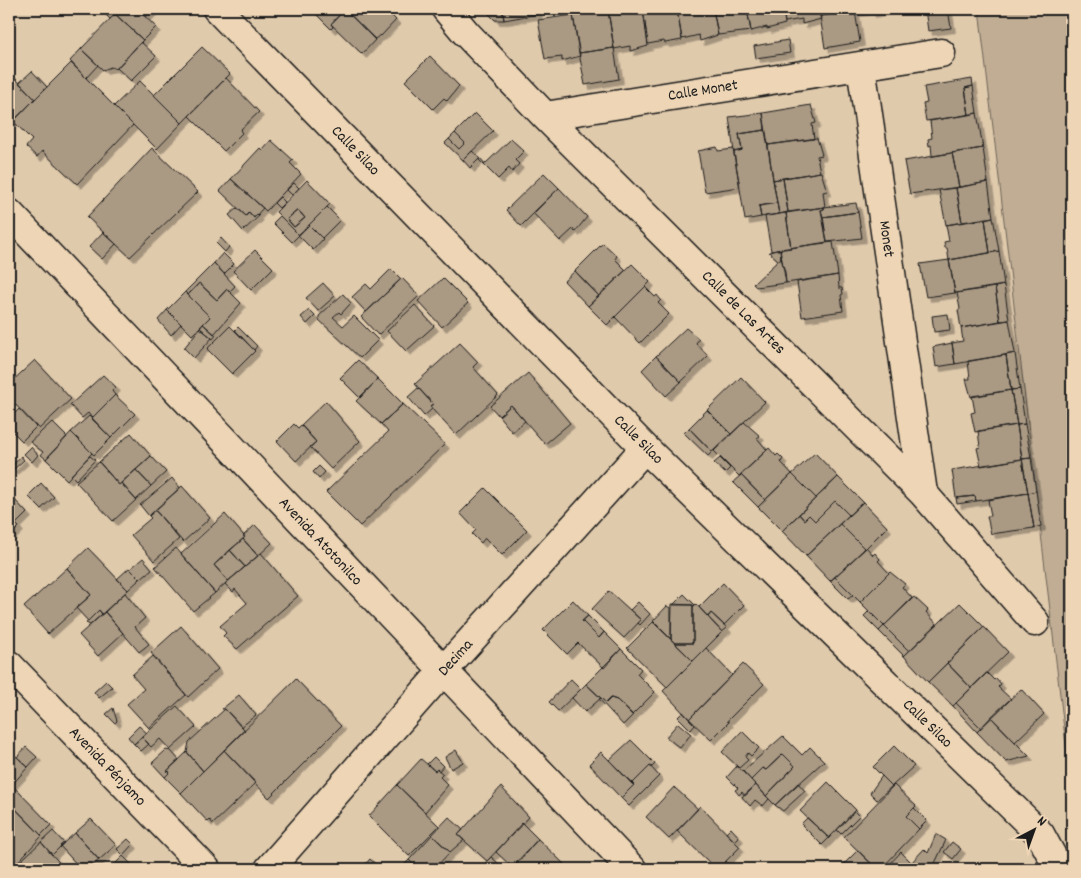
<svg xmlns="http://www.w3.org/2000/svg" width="1081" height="878" viewBox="0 0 1081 878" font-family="Dekko,sans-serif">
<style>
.green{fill:#c0ad94;stroke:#6e6458}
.building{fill:#aa9983;stroke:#1c1c1c;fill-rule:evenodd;filter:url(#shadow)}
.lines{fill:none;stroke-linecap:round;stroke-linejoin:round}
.minor-casing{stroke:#1c1c1c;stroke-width:31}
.minor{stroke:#edd5b5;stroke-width:28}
.labels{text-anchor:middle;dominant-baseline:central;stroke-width:4;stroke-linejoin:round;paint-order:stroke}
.street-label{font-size:16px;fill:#1c1c1c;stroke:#edd5b5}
</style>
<defs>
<filter id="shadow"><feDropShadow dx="4.5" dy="4.5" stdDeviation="0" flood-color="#0004"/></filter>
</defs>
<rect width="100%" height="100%" fill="#e0caac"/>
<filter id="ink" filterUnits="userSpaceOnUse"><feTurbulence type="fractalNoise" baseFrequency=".02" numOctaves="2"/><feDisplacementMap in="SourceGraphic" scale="10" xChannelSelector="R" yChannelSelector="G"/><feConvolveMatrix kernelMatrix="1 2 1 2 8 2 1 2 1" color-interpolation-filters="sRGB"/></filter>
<g filter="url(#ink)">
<path class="green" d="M979 9H1072V778L1069 771Z"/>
<path class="building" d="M100 9H121L110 19Z
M121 9H137L156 27 143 40 115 14Z
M137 9H154L146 17Z
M311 9H345L331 24 333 27 331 29Z
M345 9 375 40 362 54 331 24Z
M347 9H385L396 20 381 36 380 35 375 39 345 10Z
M502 9 504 20H495L486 11Z
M520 9H537L538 14 504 20 503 12Z
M613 9H643L648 46 630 51V46L614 49 608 10Z
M643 9H677L682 40 665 43 664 41 648 44Z
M677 9H713L718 35 700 41 699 35 682 39Z
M713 9H747L751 31 718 35Z
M747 9H783L785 24 767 29V27L751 31Z
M783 9H819L821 19 802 24V19L785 22Z
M819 9H855V11L820 16Z
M855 9H890L871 13 870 10 855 12Z
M925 9H948L951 28 928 31Z
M608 10 614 48 579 53 573 15Z
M855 11 860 42 825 48 820 16Z
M115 14 143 40 116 69 111 67 103 70 81 49Z
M573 15 580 56 562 61V57L545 59 538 20Z
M788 40 790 53 756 58 754 46Z
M141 42 156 56 131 81 117 68Z
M202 47 230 74 182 123 154 95Z
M614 48 619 79 585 85 579 53Z
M81 49 98 65 86 78 70 61Z
M430 56 459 86 447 101 444 98 433 109 405 81Z
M71 63 133 125 77 184 42 151 37 157 26 147 32 140 13 121Z
M32 71 47 87 35 99 19 83Z
M15 78 35 99 9 126V84Z
M226 78 259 112 240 130 242 133 224 151 189 116Z
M972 79 973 86 965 88 969 115 926 121 923 104 927 103 924 87Z
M140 81 182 123 157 149 114 106Z
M973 86 977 113 969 115 965 88Z
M811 105 816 123 812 124 814 139 768 145 763 113Z
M475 113 493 131 463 160 445 143 449 139 459 149 465 143 455 133Z
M763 113 765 130 739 134 742 150 734 152 729 117Z
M977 113 983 148 932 156 931 145 929 146 928 139 932 138 930 121Z
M765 130 777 203 759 206 761 217 745 220 734 152 742 150 739 134Z
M455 133 465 143 459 149 449 139Z
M817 138 822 155 817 156 820 172 773 180 768 145Z
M511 139 524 151 515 160 519 164 512 172 509 168 498 179 479 160 480 158 485 164Z
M271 140 293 160 290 163 301 174 266 211 231 179 260 148 262 150Z
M717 147 718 151 733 149 740 187 705 192 698 151Z
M152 148 198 192 130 257 87 217Z
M983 148 988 182 959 187 952 153Z
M472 151 480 158 470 168 463 160Z
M952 153 959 187 910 194 904 161Z
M821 172 827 191 823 192 825 207 788 212 783 178Z
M544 173 559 188 521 226 506 210Z
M783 178 788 212 779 214 773 180Z
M231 179 263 208 254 218 249 212 246 216 220 191Z
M307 180 330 204 299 235 276 212ZM298 210 305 218 294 227 287 219Z
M988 182 993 217 962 222 956 188Z
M294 183 299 188 292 195 287 190Z
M559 188 587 217 575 232 573 229 560 241 533 213Z
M956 188 962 222 946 225 939 190Z
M280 197 285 202 279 208 274 203Z
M777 203 779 214 761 217 759 206Z
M856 203 858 212 823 217 821 210 824 209V207Z
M327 207 340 220 322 238 309 225Z
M824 207V209L821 210 827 242 791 248 786 213Z
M237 208 246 216 249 212 254 218 257 214 259 216 243 231 229 215Z
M298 210 305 218 294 227 287 219Z
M858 212 862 238 827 242 823 217Z
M786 213 791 248 771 251 765 216Z
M280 216 299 235 292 242 273 223Z
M993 217 999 251 990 253 985 219Z
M985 219 990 253 949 260 947 248H945L944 242 949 241 946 225Z
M309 225 323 239 313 250 298 235Z
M103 232 116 244 102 259 89 247Z
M221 238 229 247 225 252 216 243Z
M833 242 838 275 786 283 780 249Z
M603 243 617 256 615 259 626 270 599 296 575 271Z
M780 249 781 259 779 261 769 252Z
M255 250 273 268 251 290 233 271Z
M999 251 1004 285 955 293 949 260Z
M223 253 234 264 224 274 214 263Z
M781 258 785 272 786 283 756 287 753 284Z
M949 260 955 293 926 297 920 264Z
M214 263 235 286 229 292 227 289 217 300 199 283 188 295 185 292Z
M632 264 650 282 607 325 588 306Z
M391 269 401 279 366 312 352 297 366 284 371 289Z
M575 271 599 296 588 306 564 281Z
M838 275 839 288H842L843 294 841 295 843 311 802 317 797 282Z
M402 278 419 296 378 335 361 317Z
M443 278 468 303 442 327 418 301Z
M199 283 217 300 227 289 241 303 214 334 203 324 210 317 188 295Z
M323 283 335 296 318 311 306 298Z
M1004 285 1009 320 1000 321 995 287Z
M645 287 655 297 657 295 661 300 658 303 669 314 640 343 615 317Z
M995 287 1000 321 961 328 958 310 960 309 957 293Z
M185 292 210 317 192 335 167 310Z
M343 294 351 303 341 314 339 312 333 317 343 326 354 316 378 340 360 358 319 320V316Z
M415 305 434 326 406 351 387 331Z
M167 310 181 324 171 335 158 320Z
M309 310 315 316 307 324 301 317Z
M948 314 950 330 934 332 932 316Z
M1009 320 1015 353 955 364 952 343 963 341 961 328Z
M203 324 216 335 213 339 200 328Z
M230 326 255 351 232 374 207 349Z
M238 327 257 346 254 350 235 330Z
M200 328 212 338 194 358 184 348Z
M686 328 699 339 696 343 708 356 681 382 656 356Z
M460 343 478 362 473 367 498 395 456 435 432 409 430 406 433 404 415 384Z
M952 343 955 364 936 367 933 347Z
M1015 353 1020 389 1011 390 1006 355Z
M1006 355 1011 390 971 397 966 379H970L968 361Z
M656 356 681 382 666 396 642 370Z
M35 360 71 399 39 429 9 398V384Z
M358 360 378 379 360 398 340 378Z
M528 373 570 423 545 444 511 405 499 416 490 406Z
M103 375 116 387 112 391 115 395 92 418 88 413 82 418 70 405Z
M741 377 765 402 731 434 707 410Z
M378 379 403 404 381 424 356 401Z
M418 388 433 404 430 406 432 409 424 416 408 397Z
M1020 389 1025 424 1017 425 1011 390Z
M1011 390 1017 425 975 432 971 413 975 412 972 396Z
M115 395 135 414 111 438 92 418Z
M326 401 360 441 331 469 310 447 316 442 301 425Z
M403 404 445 444 360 526 326 492 388 432 381 424Z
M511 405 525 421 512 432 499 416Z
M19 409 36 427 22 441 9 428V419Z
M707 410 731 434 712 452 689 428Z
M89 416 111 438 94 455 71 432Z
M52 422 67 437 46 459 41 455 43 452 30 442Z
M744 422 760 436 757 438 767 450 739 476 714 451Z
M294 424 298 428 301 425 316 442 296 461 277 441Z
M1025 424 1031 458 1022 459 1017 425Z
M1017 425 1022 459 981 466 977 448 980 447 978 431Z
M689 428 712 452 708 456 684 433Z
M71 432 92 453 67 480 46 459Z
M131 433 151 456 119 485 99 462Z
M31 447 38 455 32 462 24 454Z
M769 448 776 456 778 454 783 459 781 462 792 474 765 500 741 475Z
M815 453 838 477 816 498 792 474Z
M21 456 24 460 13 470 11 467Z
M90 456 95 460 76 480 71 475Z
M151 456 166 472 151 486 136 470Z
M720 458 730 468 725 473 714 463Z
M1031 458 1036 491 1028 493 1022 459Z
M1022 459 1028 493 976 501 975 496 956 498 952 470Z
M99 462 119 485 121 483 136 500 113 521 76 482Z
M319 466 325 472 319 479 313 472Z
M136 470 151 486 136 500 121 483Z
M792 474 816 498 782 531 758 507Z
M741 475 765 500 758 507 733 482Z
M838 477 863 502 849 515 835 501 815 521 809 515 804 520 799 514Z
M172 478 180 488 149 516 140 505Z
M41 483 54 497 41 509 28 496Z
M182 486 210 518 183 542 155 510Z
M485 488 527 530 502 555 485 538 481 543 472 534 476 530 460 513Z
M1036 491 1041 526 1034 528 1028 493Z
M1028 493 1034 528 991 534 987 516H991L988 500Z
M975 496 976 501 957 504 956 498Z
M15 500 27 513 16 524 9 517V506Z
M835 501 849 515 806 556 782 531 799 514 804 520 809 515 815 521Z
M863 502 887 527 865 549 840 524Z
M155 510 179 539 154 561 131 535 151 518 149 516Z
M225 514 245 537 214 565 228 581 215 593 181 554Z
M9 517 19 527 9 537Z
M840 524 865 549 830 581 806 556Z
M255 525 272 543 258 556 243 539 245 537 243 536Z
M243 539 258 556 245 567 230 550Z
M866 547 873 555 875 553 880 559 878 561 889 573 860 602 835 577Z
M88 548 128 590 102 614 99 610 88 621 76 608 91 595 67 568Z
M176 548 215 593 193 611 155 567Z
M230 550 245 567 228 581 214 565Z
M261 553 298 596 237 649 223 636 226 633 220 626 247 603 235 589 233 592 225 584Z
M143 558 152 569 140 579 130 569Z
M67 568 91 595 48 634 24 607Z
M129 568 140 579 128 590 117 579Z
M890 572 905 584 902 587 912 598 884 626 860 602Z
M835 577 853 595 848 599 830 581Z
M723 583 744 605 724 625 711 613 708 617 699 607Z
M609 591 641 620 624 638 592 609Z
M125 593 145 618 135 627 149 644 139 652 105 612Z
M684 594 695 605 693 607V605H673Z
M914 597 928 610 926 612 937 624 909 651 884 626Z
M573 600 588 616 582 621 599 638 604 632 621 649 604 668 578 643 567 654 543 630Z
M638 602 650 614 640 625 638 623 641 620 630 610Z
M960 603 984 627 928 682 904 656Z
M672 604 693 605V643H675L671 639Z
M696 604 722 632 693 661 675 643H693V607Z
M667 606 670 608 671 607V639L653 621Z
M99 610 102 614 90 625 86 623Z
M869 611 884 626 879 631 864 616Z
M105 612 123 633 98 656 79 635Z
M711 613 727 628 722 632 708 617Z
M588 616 604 632 599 638 582 621Z
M653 622 693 661 667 687 627 648Z
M181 626 218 669 188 697 151 653Z
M884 626 909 651 904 656 879 631Z
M984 627 1008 652 971 688 947 663Z
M706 648 732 675 689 719 663 691Z
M621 649 641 669 637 674 655 692 632 715 617 700 611 698 606 703 586 684Z
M153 656 186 695 149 728 127 704 144 689 132 675Z
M947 663 971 688 953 706 928 682Z
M743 664 764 684 727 721 729 722 711 740 689 719Z
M987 673 994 680 996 678 1001 684 998 687 1011 699 981 728 956 703Z
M296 679 341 726 269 798 224 750Z
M571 679 581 689 558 711 549 702Z
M106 681 112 687 99 698 94 692Z
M586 684 601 698 585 712 572 698Z
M1021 689 1044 714 1015 742 991 717Z
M239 695 256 715 241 727 225 709H222Z
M601 698 606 703 611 698 617 700 633 715 623 725 599 699Z
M956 703 981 728 977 732 953 706Z
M177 706 196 727 170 750 160 739 151 747 142 737Z
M113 708 117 721 115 723 106 714Z
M225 709 245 730 203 771 187 752 189 742Z
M683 712 695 725 691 730 678 717Z
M991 717 1015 742 1029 756 1006 762 977 732Z
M678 723 691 734 680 748 666 737Z
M139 726 147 733 134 744 128 737Z
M742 731 759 748 751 756 748 753 745 757 748 760 739 768 722 752Z
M783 736 802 755 810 747 824 761 775 805 766 796 795 766 783 754 766 770 763 768 751 780 743 771Z
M142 737 149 744 141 751 134 744Z
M631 740 655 764 652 767 650 766 632 784 609 760Z
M894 746 914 766 892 786 873 767Z
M26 747 37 757 28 767 17 757Z
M9 750 28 767 9 788Z
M166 750 171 751 179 760 167 771 170 772 165 777 152 763Z
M224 750 256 783 213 824 210 820 208 822 181 793Z
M456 750 463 762 451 769 445 757Z
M187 752 203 771 181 793 165 777 170 772 167 771Z
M601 752 634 785 621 798 589 764Z
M783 754 795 766 766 796 751 780 763 768 766 770Z
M434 757 443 766 439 771 437 769 435 771 427 764Z
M421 759 435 771 437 769 443 774 440 777 448 785 425 812 397 785Z
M650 766 659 776 629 806 621 798 634 785 632 784Z
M737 766 756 785 745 796 742 792 739 795 735 790 738 788 727 777Z
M882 776 892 786 877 800 870 793Z
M828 782 856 810 829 838 800 811Z
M798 783 805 791 783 811 775 805Z
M397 785 439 826 409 856 369 816Z
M756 785 769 799 763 806 755 800 750 806 742 797Z
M894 785 916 806 906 816 919 829 881 869H877L844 837Z
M14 787 51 825 41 835 9 802V792Z
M501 787 529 817 487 861 458 835Z
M674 787 698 809 669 839 646 817Z
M9 802 42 836 11 869H9Z
M700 806 740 847 718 869H716L677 831Z
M914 808 927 821 919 829 906 816Z
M854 811 859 816 841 834 837 830Z
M449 817 463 830 458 835 464 840 450 852 432 835Z
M807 818 829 838 822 845 801 824Z
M91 819 116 845 99 860 75 833Z
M522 823 538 839 513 868 496 852Z
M731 828 739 837 735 841 726 833Z
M53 831 64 843 52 855 41 842Z
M75 833 99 860 89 869H81L60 846Z
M936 834 946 840 935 863 928 869H918L911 863 924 849 928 853Z
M432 835 450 852 434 869H418L409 860Z
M128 839 133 844 123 855 117 849Z
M538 839 564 864 558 869H523L516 863Z
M41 842 64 868 63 869H12Z
M952 842 961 849 953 859 944 852Z
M858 850 861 854 877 869H841L840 868Z
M901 852 918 869H885Z
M123 856 136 869H110Z
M491 857 505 869H480Z
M370 859 381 869H361Z
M409 860 418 869H400Z"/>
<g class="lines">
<g class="minor-casing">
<path id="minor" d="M217 9 645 448 1040 834 1059 869
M446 9 466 33 545 116 923 493 1035 622
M861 66 923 493
M545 116 941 53
M9 213 632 869
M9 665 206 869
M269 869 443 671 645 448"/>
</g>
<use href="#minor" class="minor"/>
</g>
</g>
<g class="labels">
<g class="street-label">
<text transform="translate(703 91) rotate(-9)">Calle Monet</text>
<text transform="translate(355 151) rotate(46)">Calle Silao</text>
<text transform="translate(886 239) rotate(82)">Monet</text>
<text transform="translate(743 313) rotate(45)">Calle de Las Artes</text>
<text transform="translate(638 440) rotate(45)">Calle Silao</text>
<text transform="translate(320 542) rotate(47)">Avenida Atotonilco</text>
<text transform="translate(456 658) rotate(-48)">Decima</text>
<text transform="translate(927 724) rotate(44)">Calle Silao</text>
<text transform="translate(107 767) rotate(46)">Avenida Pénjamo</text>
</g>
</g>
<rect width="1081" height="878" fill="none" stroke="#edd5b5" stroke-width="30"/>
<rect x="15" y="15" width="1051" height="848" fill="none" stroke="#1c1c1c" stroke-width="2" filter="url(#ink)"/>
<g transform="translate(1034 830) rotate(41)" stroke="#edd5b5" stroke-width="4" paint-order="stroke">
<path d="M0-4L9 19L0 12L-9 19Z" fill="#1c1c1c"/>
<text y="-8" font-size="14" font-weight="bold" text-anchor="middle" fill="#1c1c1c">N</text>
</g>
</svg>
